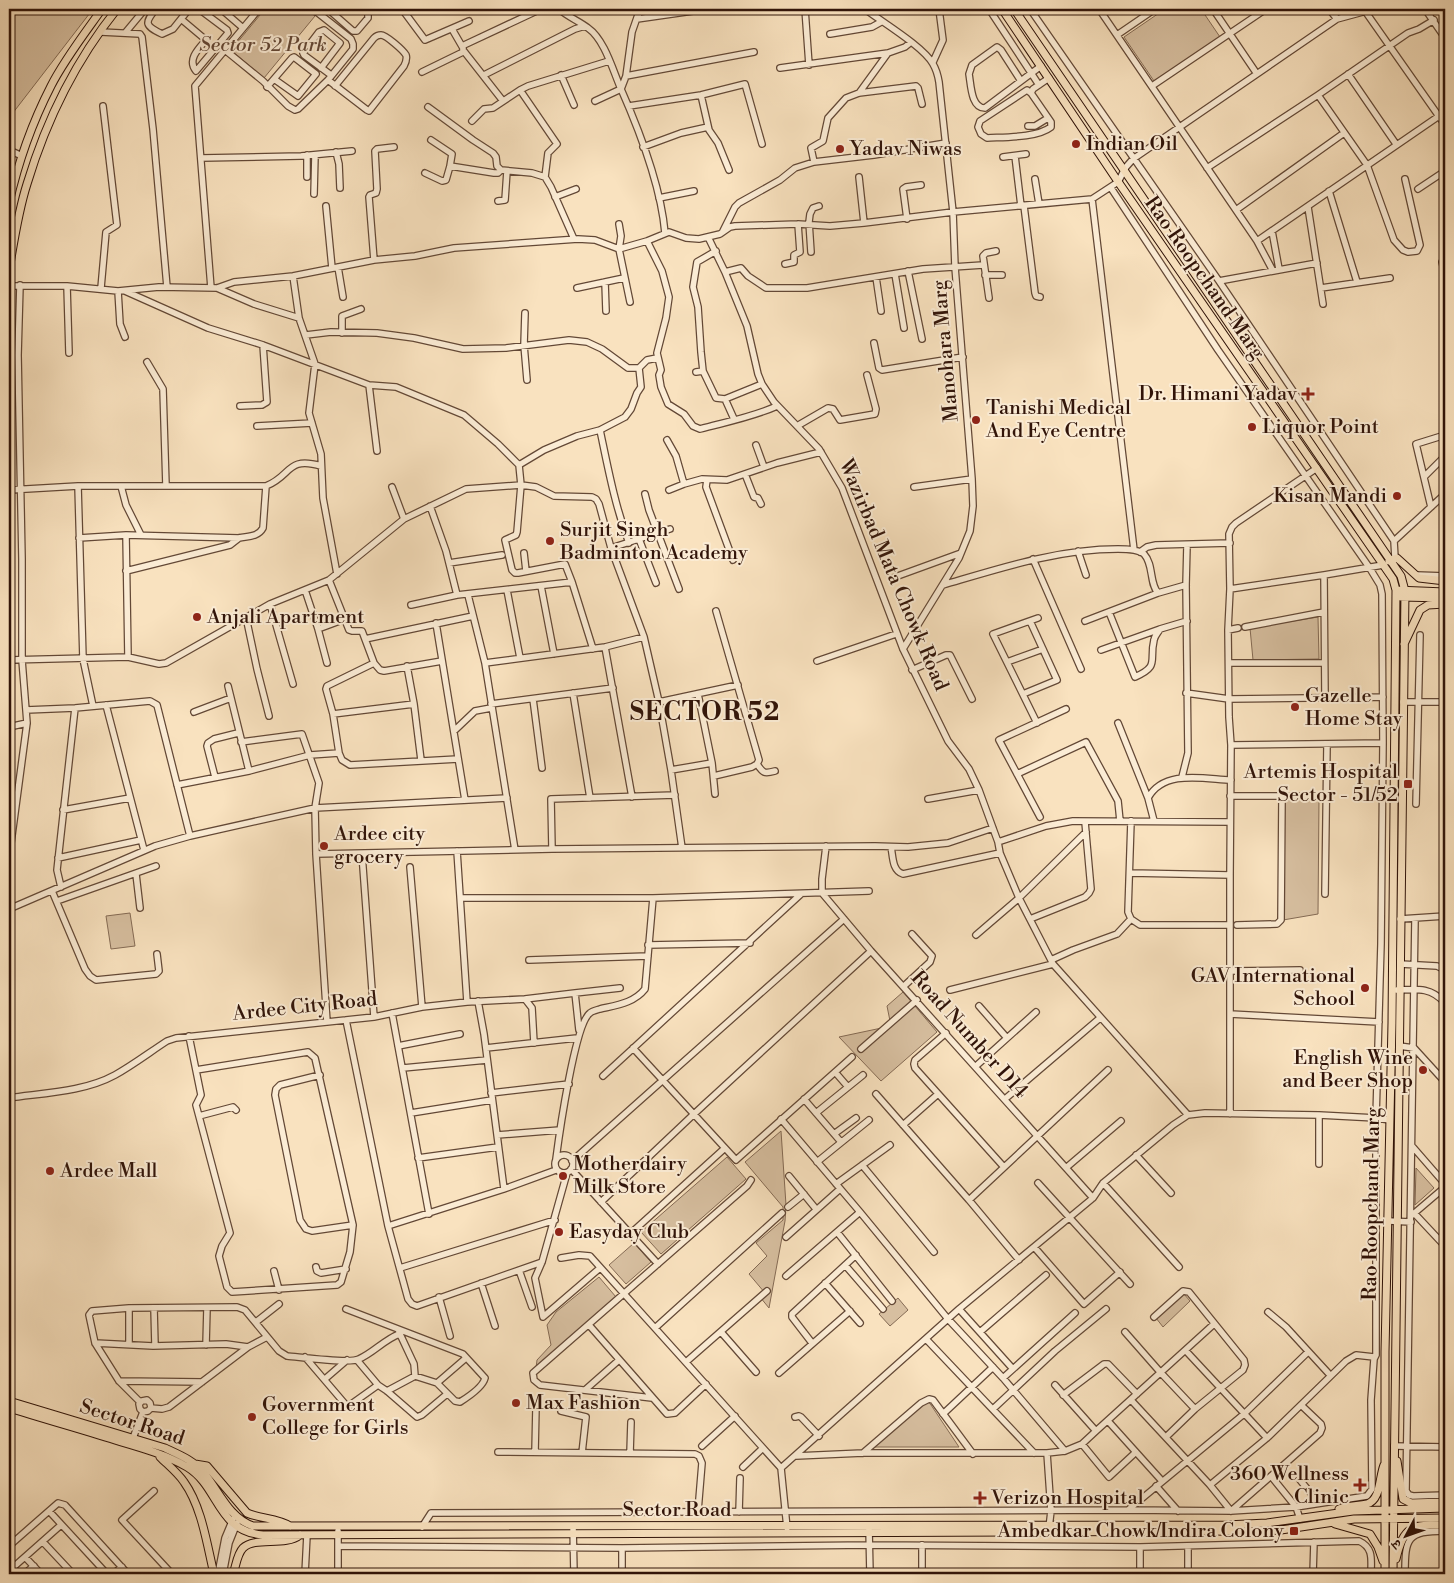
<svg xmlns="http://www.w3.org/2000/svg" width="1454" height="1583" viewBox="0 0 1454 1583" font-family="'Libre Bodoni','Noto Serif Devanagari',serif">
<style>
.green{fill:#d7bfa0;stroke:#846a54}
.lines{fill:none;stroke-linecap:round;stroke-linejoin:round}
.minor-casing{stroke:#634836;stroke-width:8}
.major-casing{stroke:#311409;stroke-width:9}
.minor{stroke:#fbecd5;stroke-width:5.5}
.major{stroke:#f9e2bf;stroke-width:7}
.poi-dot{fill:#8f2418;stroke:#fbecd5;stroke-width:2}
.labels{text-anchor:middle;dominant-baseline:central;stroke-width:4;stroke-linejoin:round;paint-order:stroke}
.park-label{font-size:20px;font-style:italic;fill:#634736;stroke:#fbecd5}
.poi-label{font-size:20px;fill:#311409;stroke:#fbecd5;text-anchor:start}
.street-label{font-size:20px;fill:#311409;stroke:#fbecd5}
.district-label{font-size:25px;font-weight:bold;letter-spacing:1px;fill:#311409;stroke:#fbecd5}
</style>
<rect width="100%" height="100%" fill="#f9e2bf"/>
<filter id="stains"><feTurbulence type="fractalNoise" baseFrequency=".004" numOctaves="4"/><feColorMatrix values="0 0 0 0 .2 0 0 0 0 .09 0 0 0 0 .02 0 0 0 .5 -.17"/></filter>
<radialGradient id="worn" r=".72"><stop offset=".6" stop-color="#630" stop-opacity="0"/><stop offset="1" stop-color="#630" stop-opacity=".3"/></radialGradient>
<path class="green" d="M9 9H93L9 118Z
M265 9H306L315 16 264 78 231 50Z
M1165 9H1201L1220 37 1154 81 1124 37Z
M1318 617 1319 659 1253 660 1250 628Z
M1319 799 1318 914 1283 920 1284 800Z
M130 913 135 946 111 949 106 916Z
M903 992 937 1032 881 1081 839 1037 891 1026 887 1006Z
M781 1131 786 1205 785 1221 769 1308 760 1297 765 1293 749 1274 767 1256 756 1243 783 1220V1207L745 1162Z
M727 1157 746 1179 661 1254 641 1232Z
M1416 1168 1434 1188 1415 1205Z
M634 1243 651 1262 626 1284 609 1265Z
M599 1277 616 1297 536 1368 537 1360 551 1345 547 1325 556 1312Z
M1184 1294 1190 1301 1163 1327 1156 1318Z
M898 1298 908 1310 890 1326 879 1314Z
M927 1399 959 1447H874Z"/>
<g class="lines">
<g class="minor-casing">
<path id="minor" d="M156 9C144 23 145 26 162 34L173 29 189 9
M221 9 243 28
M402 9 425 40 469 21
M559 9C568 17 579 21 588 28 605 40 613 71 621 89L595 101
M640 9 632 32 626 76 621 89C640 132 661 187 665 233
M805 9 809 65
M865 9C882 22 924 47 933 64 936 69 938 76 939 82L953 212 955 267 972 479 973 506 970 531 959 558 903 649
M989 9 1039 85
M1030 9 1219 281 1317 263
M1099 9 1257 241 1273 271
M1213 9 1257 74
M1329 9 1337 19
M1425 9 1445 38
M329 10 353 31H357L368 18V9
M1365 11 1445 125
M181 19 206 40C198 49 187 60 196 71L228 33 227 30 199 9
M637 19 693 11
M101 32 140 34 142 37 153 129 167 287
M125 33 145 9
M830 34 872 27 881 22
M1117 35 1155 9
M462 46 541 9
M225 50 263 81 288 106 295 110 298 109 328 80 353 49V44L351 39 313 9
M463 50 503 101
M933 62 943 40 939 9
M321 68 340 43 324 30 319 32 303 53 304 55 331 75
M780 68 888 53
M422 72 463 52V48L452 29
M1348 74 1396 144
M484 75 575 29 585 26
M561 75 574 105
M626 76 754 52
M328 80 367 110 369 111 404 66C406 62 407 58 406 55 403 50 386 35 381 35 378 35 376 36 374 38L335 86
M1021 81 1001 50 997 47 972 65 969 74C971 85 971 108 985 108L1041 66
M1152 86 1266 9
M267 87 292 58 294 57 316 74 298 96 274 79
M520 90 557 144 548 153 545 177
M859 93 888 53 905 47 911 42
M1031 93 1027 90 980 121 978 127 981 134 987 138C1004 137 1037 138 1051 127V122L1031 93 1033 89 1049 78
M701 95 709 130 718 143 729 170
M1318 95 1367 165 1394 240 1403 250 1408 252 1417 251 1420 245 1405 179
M629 106 701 95 745 84 762 144
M428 107 473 140 493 153 496 157 497 166 501 170 532 173 545 177 551 187 574 239
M472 121 484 109 493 108 520 90 528 86 609 61
M1028 126H1035L1048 118
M431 140 452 154 450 166
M643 147 681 133 708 127
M9 150 22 156
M336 152 339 164 340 188
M1015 156 1021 206
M1003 157 1026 154
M201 158 301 156 352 151
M814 162 874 155 946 143
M1207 168 1318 95 1408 33 1419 29 1434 20
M425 173 442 181 446 180 450 166 494 173H498L501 170
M307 177V155
M859 177 864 223
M1035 179 1039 204
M1418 189 1445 171
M1329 191 1357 282
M314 194 315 155
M555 197 576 189
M659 198 694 191
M1092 199 1134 550
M498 201 505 200 507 171
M326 206 332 268
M1024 206 1035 293 1036 296 1040 297
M1308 207 1323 304
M1236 210 1344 133
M907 219 903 189 906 187 921 185
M619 224 621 236 619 249 630 302
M723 231 735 207 739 203 780 180 795 168 814 162 811 148 823 141 828 118 846 98 859 93 916 86 918 88 922 104
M1272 231 1279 269
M708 237 725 272 747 326 758 374 762 384 774 402 819 449 842 488 903 649 948 741 969 769 979 790 998 842 1000 853 1019 898 1053 964 1188 1115
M647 241 662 271 669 297 666 318 657 353 661 370 659 375 661 387 668 404 684 414 693 426 700 429C726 422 753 417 777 406
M1257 241 1439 116
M716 251 697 262 693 287 698 307 701 352 703 371 716 398 725 399 762 384
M811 252 809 222 810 214 813 208 819 206
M1445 256 1442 262 1445 274
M374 260 369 197 370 195 376 193 377 189 375 151 377 149 394 147
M785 264 794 262V255L800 252 798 224
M338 267 343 297
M908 271 922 339
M725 272 741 268 748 276 766 288H807L923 269 983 265
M895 274 904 328
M985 275H1002
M293 276 299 318 315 364 309 413 321 454 323 498 337 574
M876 277 881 311
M1219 281 1394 541
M605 282 606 311
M9 286H67L118 291 159 287 217 288 234 282 293 276 374 260 415 256 454 248 578 239 595 240 619 249 647 241 669 232 686 238 699 239 720 234 730 227 735 226 798 224 830 226 864 223 953 212 1092 199 1118 182 1126 167 1133 159 1337 19 1374 9
M67 286 69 353
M101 288 106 232 117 225 103 106
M211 288 195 86 259 9
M217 288 254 304 299 318
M577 288 624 278
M1321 288 1390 278
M118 291 120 324 125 337
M125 291 208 328 263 345 369 385 396 387 464 415 498 444 519 465 521 485 517 532 516 535 505 540 512 570 515 573H518L565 564 572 582 593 649
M989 298 983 256 986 253 996 251
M525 313 524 345 527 380
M342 333V316L361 309
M306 335 331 332 377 333 414 338 463 349 506 348 569 340 587 342 602 349 628 368H639L647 360 657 358
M874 343 879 368 882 370 963 357
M147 362 163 389 166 486
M696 372 703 371
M369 385 377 451
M725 399 734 419
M240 406 262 405 267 402 263 345
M257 426 312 423
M797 426 828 408 833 409 840 420 875 414 876 409 867 375
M600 430C608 468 615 506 629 543
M667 440 676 456 684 484
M756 445 764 467
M519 465 544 450 577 436 600 430 625 417 631 409 637 393 641 387 639 368
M745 474 754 497 758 498 761 504
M1425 476 1445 456
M707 480 706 487 733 560
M78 486 83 659 93 706
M121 486 126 505 141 535
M392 487 404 519
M914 487 972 479
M9 490 78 486H266C292 476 286 456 321 466
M669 490 684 484 702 479 727 480 777 463 821 452
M645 494 649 510 679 589
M430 506 446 551 457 595
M1431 507 1416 444 1445 435
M126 535 128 657
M79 538 126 535 239 538C249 536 258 537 263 528L266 486
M639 539 656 583
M611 548 670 529
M1078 551 1086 575
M1140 552 1147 547 1156 545 1230 543
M524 553 526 571
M1395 558 1394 541 1445 494
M1033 559 1081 669
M449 563 502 555
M126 571 230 545 239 538
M1324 575 1325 697
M1417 575 1445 576
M895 577 961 553
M329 580 349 630 352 631H362L374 663
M943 585C1001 568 1058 549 1118 549 1126 549 1138 549 1144 554 1154 565 1149 583 1158 593L1186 585
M541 586 554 654
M1230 589 1324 575 1383 565
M305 590 318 629 327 663
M507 590 520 658
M468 595 485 663 515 850
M270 604 293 684
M411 605 457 595 572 582
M1109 612 1135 677C1160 666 1149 661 1154 640 1155 635 1158 633 1160 629L1187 621
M246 617 257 669 269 716
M1085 621 1158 593
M436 623 465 800
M1245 627 1324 612
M318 629 345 619
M1228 630 1238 628
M365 639 473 616
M605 647 632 797
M1101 650 1160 629
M9 660 128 657 159 664 166 663 270 604 329 580 404 519 466 489 521 485 536 487 554 496 592 497 596 499 599 504 611 548 644 637 659 702 671 770 682 848
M817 661 896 634
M1007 662 1043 649
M485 663 605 647 644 637
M1229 663H1324
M407 666 414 704 421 760
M912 670 946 655H950L972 699
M228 686 249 771
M573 693 590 798
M1186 693 1229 699 1383 697
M698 694 712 763
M1023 694 1057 680 1030 621
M533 699 542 768
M659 702 738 685
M1403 702H1445
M491 704 613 688
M106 705 144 850
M26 710 75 708 150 701 157 705 190 836
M194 712 231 698
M333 714 414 704
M1037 723 993 634 1038 618
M1118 723 1148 798
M9 727 27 723
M454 731 475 711 491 708
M241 742 302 734 319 783 315 808 316 854 327 1022
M1231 745 1383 743
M339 753 333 714 326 689 327 686 374 663 380 670 384 671 442 661
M757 764C763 773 764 774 775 771
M671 770 712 763 715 794
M1017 774 1086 742 1118 801 1120 821
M714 776 752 767 757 764 759 760 716 611
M215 777 207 746 208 743 214 739 238 733
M1182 777 1188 753 1186 585 1187 545
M177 785 249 771 310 755 339 753 342 760 350 765 458 759
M1230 796H1327
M928 799 979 790
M1416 804 1420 635
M63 810 130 798
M1040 817 999 740 1066 709
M1131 821 1128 912 1131 919 1140 925H1230
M1154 821 1148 798C1164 769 1204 779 1231 780
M998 842 1046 826 1073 821 1230 822
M891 847C893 856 892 871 903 874L1000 853
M552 849 551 799 675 795
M457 851 467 1002
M316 854 552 849 875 846 908 847 948 843 993 828
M362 854 374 1017
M9 858 27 723 22 660V559L18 355 20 285
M58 858 141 840
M410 867 422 1007
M1130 873 1230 875
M136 874 140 908
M61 887 57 870 75 708
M52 891 85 969 90 976 96 980 156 974 159 971 157 954
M822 893 871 951 1093 1198
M822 893V879L826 846
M1325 894 1327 745
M461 898H653L869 891
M57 901 156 866
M9 909 155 846 190 836 315 808 507 798
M1030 919 1085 897 1089 893 1091 889 1085 822
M1400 919 1445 916
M1415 919 1406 1491 1409 1495 1413 1496 1445 1495
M1237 925 1277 924 1281 920 1282 796
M976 935 1019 898 1086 832
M648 945 750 943
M529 960 648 956
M1051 960 1073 950 1117 934 1131 919
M1400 964 1437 966 1445 970
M1230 971 1300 970
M904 986 930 962 932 956 912 934
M950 990 1053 964
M1397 990C1417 989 1431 987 1445 1003
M525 999 575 993
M478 1001 484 1034 504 1189
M979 1006 1007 1038
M392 1013 429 1214
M1230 1014 1379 1022
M346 1020 388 1226 408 1299 412 1304 417 1306 542 1262
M579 1030 575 993 620 988
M946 1033 915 1060 914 1064 915 1068 1003 1166
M189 1036 201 1095 196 1105 230 1233 222 1246 219 1256 227 1287 232 1292 337 1285 341 1282 350 1252 353 1225 315 1058 308 1052 196 1070
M398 1046 460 1034
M1399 1046 1414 1048 1445 1082
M486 1048 577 1038
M633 1048 736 1160 852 1057
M861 1049 917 1000
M976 1066 1036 1012
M403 1068 487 1060
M835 1072 848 1087
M320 1075 280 1085 276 1089 275 1095 300 1220 306 1229 312 1231 353 1225
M603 1076 801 894
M491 1093 569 1084
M876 1094 969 1200 1019 1260
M9 1098C43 1093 84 1092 115 1075 133 1065 150 1052 167 1041L176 1038 374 1017 422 1007 467 1002 525 999 532 1008 534 1043
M804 1099 841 1142
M1005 1099 1100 1018
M411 1113 492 1100
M816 1113 863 1075
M1230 1114V875L1231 745 1229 717 1228 630 1230 589 1229 534 1232 527 1236 523 1317 468
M199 1116 233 1107 236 1110
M781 1119 860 1212 948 1319 1003 1378 1065 1451
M903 1125 938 1094
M834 1134 856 1118
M497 1135 560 1130
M1412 1146 1445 1184
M555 1164a9 9 0 1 1 18 0a9 9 0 1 1-18 0Z
M1136 1155 1171 1193
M418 1158 498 1147
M556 1159C559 1136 575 1023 590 1013 592 1011 597 1010 600 1009 617 1005 634 1003 645 989L653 898
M572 1161 844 919
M817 1162 869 1120
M1319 1164V1115
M862 1165 934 1252
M1067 1167 1121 1121
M571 1169 658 1264
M567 1173 542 1262 535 1278 543 1317 600 1268
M789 1176 816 1209
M1038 1183 1130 1284
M1103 1183 1179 1267
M836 1184 890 1145
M969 1200 1108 1070
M601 1202 694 1114 871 951
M788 1207 804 1194
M1414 1213 1443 1244
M1411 1216 1445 1187
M1388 1221 1411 1222
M388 1226 504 1189 556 1170
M837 1232 892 1301
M630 1234 725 1148
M786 1237 840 1189
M1035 1248 1084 1304 1120 1272
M561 1258 579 1255 590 1256 781 1468 787 1528
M845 1265 883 1309
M316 1267 317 1271 321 1273 346 1269
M400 1268 555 1220
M519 1270 532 1307
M274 1271 279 1290
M786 1276 860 1212
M481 1283 495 1326
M825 1283 860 1323
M439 1297 450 1336
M154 1308 155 1346
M346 1309 463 1354 485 1378C483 1387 468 1397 460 1402L455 1401 437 1383 415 1376 387 1391
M959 1309 1013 1369
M1268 1312 1286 1327 1330 1375
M1154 1317 1183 1291 1189 1292 1244 1360 1245 1365 1243 1370 1195 1409 1166 1437
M256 1322 279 1304
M589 1325 667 1414 675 1413 706 1384
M655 1328 782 1213
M399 1332 414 1364 415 1376
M721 1332 756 1372
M980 1332 1046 1275
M1125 1332 1161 1373 1195 1409
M926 1339 1034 1453
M95 1343 153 1346 226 1344 248 1347
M812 1343 792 1317V1314L856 1255
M129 1344V1308
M206 1345 207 1308
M1186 1351 1267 1438
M305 1357 346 1405H350L378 1385
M357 1360 378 1385 387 1391 417 1417 422 1415 447 1394
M686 1362 767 1291
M779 1373 850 1311
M1003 1378 1075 1313
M325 1379 347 1360
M119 1381 202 1382
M437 1383 466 1358
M1055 1385 1096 1431
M585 1390 619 1360
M1063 1395 1104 1364H1108L1137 1394
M652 1398 540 1385 534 1380 533 1373 747 1186 751 1180
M1131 1400 1210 1485 1231 1511
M140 1402 119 1381 95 1343 89 1315 92 1311 129 1308 237 1307 245 1310 279 1351 287 1356C300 1357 350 1364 359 1359 373 1353 384 1340 399 1334
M151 1408 162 1409 169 1407 248 1347 267 1337
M993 1409 1055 1351 1106 1309
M561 1411 586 1417 582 1453
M943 1414 993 1367
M795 1417 799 1416 801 1417 819 1436
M1108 1421 1162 1481
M133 1438 143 1412 148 1411 151 1408 150 1403 147 1400 142 1401 139 1404 140 1409 143 1412
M1082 1444 1109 1477 1136 1452
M702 1446 735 1416
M1394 1446 1445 1447
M498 1452 695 1454 699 1456 702 1463 698 1511
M535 1452 536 1407
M630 1453 631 1422
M863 1453 921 1403 929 1399 933 1400 973 1454
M1047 1453 1051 1511 1049 1528
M796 1456 863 1453H1047L1065 1451 1082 1444 1096 1431 1214 1324
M743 1467 763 1448
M781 1468 959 1309 1093 1198 1103 1183 1173 1125 1188 1115 1205 1113 1319 1115 1376 1118 1390 1120
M1271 1476 1296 1507 1300 1519
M1300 1480 1314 1497 1311 1504
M1210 1485 1267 1438 1346 1361 1356 1355 1374 1357
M1156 1486 1178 1511
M154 1491 122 1520 172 1574
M1128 1510 1244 1414 1308 1352
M49 1511 107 1574
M1231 1511 1320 1433 1322 1428 1321 1424 1301 1405
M739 1512 740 1478
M573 1526 574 1574
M422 1527 431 1513 1128 1510 1231 1511 1296 1507 1367 1496 1372 1489 1371 1400 1374 1359 1376 1355V1118L1381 944 1383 743 1382 594 1380 585 1369 567 1218 350 1111 188
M869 1529 870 1574
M338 1531V1574
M43 1542 73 1574
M9 1546 58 1503 65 1505 128 1574
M338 1546 622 1548 869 1545 1140 1547 1359 1541C1374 1548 1371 1560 1371 1574
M1140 1547V1574
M1188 1547V1574
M622 1548V1574
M25 1557 41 1574
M9 1571 61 1525
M24 1574 34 1566
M113 1574 122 1567
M218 1574 225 1538 233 1519
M223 1574 229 1543 237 1523
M305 1574 307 1535
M922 1574V1545
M1313 1574 1314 1542
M1405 1574C1405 1538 1407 1531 1445 1531"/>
</g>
<g class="major-casing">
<path id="major" d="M1002 9 1121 186 1393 579 1396 590
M1014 9 1401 576 1405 591 1393 1574
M9 203C18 163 32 123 51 86 64 60 85 33 102 9
M9 270C14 241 18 212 27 184 46 121 76 60 117 9
M1389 561 1397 558 1419 578 1445 581
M1401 597 1445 598
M1404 644 1420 610 1428 605 1445 604
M9 1401 165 1448C180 1455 193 1460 204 1473 219 1491 229 1518 253 1526L1226 1525 1267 1523 1353 1511 1445 1508
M9 1408C44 1419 80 1429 115 1440 139 1447 165 1454 187 1467 220 1487 216 1531 263 1535L1256 1531 1281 1530 1354 1519 1445 1518
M160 1457C168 1465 178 1473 184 1482 202 1507 207 1545 214 1574
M1397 1461 1403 1499 1411 1503 1445 1502
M195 1464 207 1466 247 1513C261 1519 277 1518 290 1526
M1339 1509C1348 1505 1357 1506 1367 1504 1381 1500 1379 1477 1384 1465
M1335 1524 1370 1534 1378 1547 1383 1561
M1396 1559C1404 1524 1413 1525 1445 1525
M233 1574C236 1566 237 1554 243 1548 255 1536 285 1547 300 1535
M1385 1574V1352L1392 1023 1396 590 1445 592"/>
</g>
<use href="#minor" class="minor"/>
<use href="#major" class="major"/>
</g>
<g class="poi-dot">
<circle cx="1076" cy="144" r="5"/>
<circle cx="840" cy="149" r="5"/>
<path d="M1305.5 386.5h5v5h5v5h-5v5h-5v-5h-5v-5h5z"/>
<circle cx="976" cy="420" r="5"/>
<circle cx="1252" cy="427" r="5"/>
<circle cx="1397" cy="496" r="5"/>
<circle cx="550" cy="541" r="5"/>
<circle cx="197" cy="617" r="5"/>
<circle cx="1295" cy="707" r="5"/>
<rect x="1403" y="779" width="10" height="10" rx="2.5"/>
<circle cx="324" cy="846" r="5"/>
<circle cx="1365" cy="988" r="5"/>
<circle cx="1423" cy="1070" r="5"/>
<circle cx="50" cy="1171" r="5"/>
<circle cx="563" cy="1176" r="5"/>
<circle cx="559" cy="1232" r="5"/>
<circle cx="516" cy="1403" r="5"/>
<circle cx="252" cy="1417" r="5"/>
<path d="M1357.5 1477.5h5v5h5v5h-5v5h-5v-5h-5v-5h5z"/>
<path d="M977.5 1490.5h5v5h5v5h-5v5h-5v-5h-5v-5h5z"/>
<rect x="1289" y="1526" width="10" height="10" rx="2.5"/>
</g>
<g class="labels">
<g class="park-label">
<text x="263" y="45">Sector 52 Park</text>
</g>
<g class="poi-label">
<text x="1086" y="144">Indian Oil</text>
<text x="850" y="149">Yadav Niwas</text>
<text x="1297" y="394" text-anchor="end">Dr. Himani Yadav</text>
<text x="986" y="408">Tanishi Medical<tspan x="986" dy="23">And Eye Centre</tspan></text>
<text x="1262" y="427">Liquor Point</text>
<text x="1387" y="496" text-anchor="end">Kisan Mandi</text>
<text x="560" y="530">Surjit Singh<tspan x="560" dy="23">Badminton Academy</tspan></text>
<text x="207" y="617">Anjali Apartment</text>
<text x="1305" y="696">Gazelle<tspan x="1305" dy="23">Home Stay</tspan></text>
<text x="1398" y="772" text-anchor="end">Artemis Hospital<tspan x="1398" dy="23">Sector - 51/52</tspan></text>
<text x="334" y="834">Ardee city<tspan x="334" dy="23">grocery</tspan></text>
<text x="1355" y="976" text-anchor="end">GAV International<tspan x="1355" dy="23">School</tspan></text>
<text x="1413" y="1058" text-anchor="end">English Wine<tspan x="1413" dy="23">and Beer Shop</tspan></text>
<text x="573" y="1164">Motherdairy<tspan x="573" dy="23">Milk Store</tspan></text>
<text x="60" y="1171">Ardee Mall</text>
<text x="569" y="1232">Easyday Club</text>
<text x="526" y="1403">Max Fashion</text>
<text x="262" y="1405">Government<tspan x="262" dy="23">College for Girls</tspan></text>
<text x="1349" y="1474" text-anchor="end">360 Wellness<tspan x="1349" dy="23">Clinic</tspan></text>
<text x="991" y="1498">Verizon Hospital</text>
<text x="1284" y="1531" text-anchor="end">Ambedkar Chowk/Indira Colony</text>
</g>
<g class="street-label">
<text transform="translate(1204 278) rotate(55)">Rao Roopchand Marg</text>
<text transform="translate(946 351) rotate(-95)">Manohara Marg</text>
<text transform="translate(893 575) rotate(67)">Wazirbad Mata Chowk Road</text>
<text transform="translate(305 1007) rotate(-6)">Ardee City Road</text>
<text transform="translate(969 1035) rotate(48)">Road Number D14</text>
<text transform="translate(1372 1204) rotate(-89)">Rao Roopchand Marg</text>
<text transform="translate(132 1423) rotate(18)">Sector Road</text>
<text x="677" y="1510">Sector Road</text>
</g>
<g class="district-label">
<text x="705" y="712">SECTOR 52</text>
</g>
</g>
<rect width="1454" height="1583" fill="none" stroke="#f9e2bf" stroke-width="30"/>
<rect x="10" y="10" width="1434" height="1563" fill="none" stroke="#311409" stroke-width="2.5"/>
<rect x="15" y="15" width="1424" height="1553" fill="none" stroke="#311409"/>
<g transform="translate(1406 1536) rotate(229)" stroke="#fbecd5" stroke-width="4" paint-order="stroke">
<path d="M0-4L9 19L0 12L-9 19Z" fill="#311409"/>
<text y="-8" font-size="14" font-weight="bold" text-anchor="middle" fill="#311409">उ</text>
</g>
<rect width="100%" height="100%" filter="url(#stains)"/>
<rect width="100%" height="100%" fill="url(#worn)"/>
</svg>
